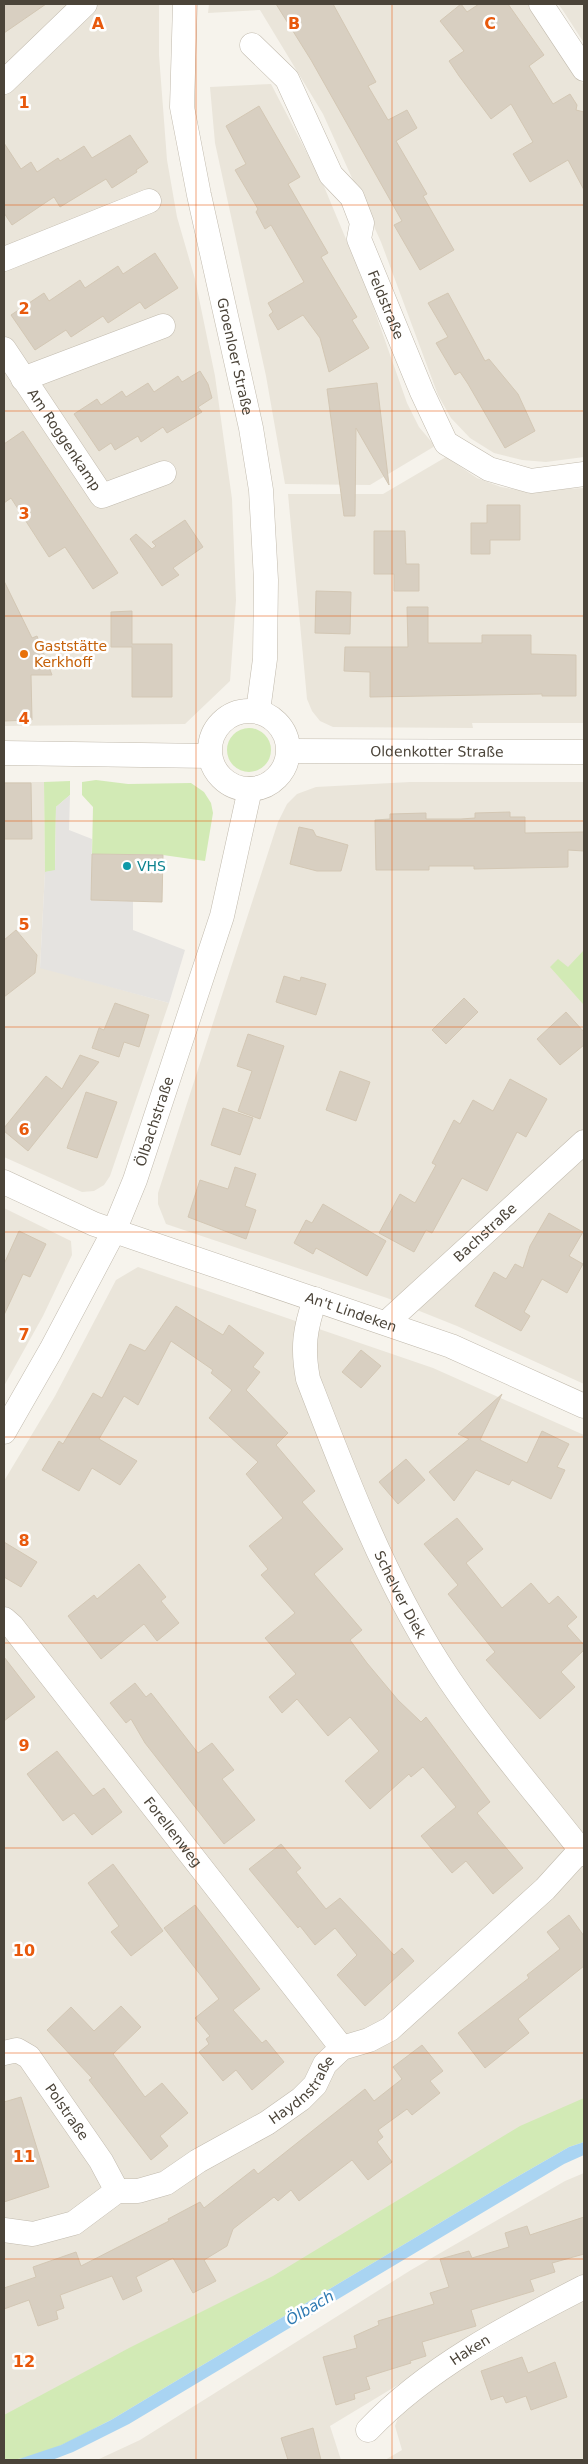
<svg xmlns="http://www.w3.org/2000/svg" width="588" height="2464" viewBox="0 0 588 2464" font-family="'DejaVu Sans',sans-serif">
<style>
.residential{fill:#eae5da}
.green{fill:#d2eab5}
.parking{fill:#e5e3e0}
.water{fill:#a9d4f2}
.building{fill:#d8cfc1;stroke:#d3c7b4}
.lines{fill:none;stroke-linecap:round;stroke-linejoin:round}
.minor-casing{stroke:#c2bbae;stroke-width:25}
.minor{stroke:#fff;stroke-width:24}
.grid{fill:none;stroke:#e8590c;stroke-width:1;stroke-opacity:0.55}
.food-dot{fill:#e8710a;stroke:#fff;stroke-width:2}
.culture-dot{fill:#0f9aa8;stroke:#fff;stroke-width:2}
.labels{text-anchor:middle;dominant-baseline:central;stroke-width:5;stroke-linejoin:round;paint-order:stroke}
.street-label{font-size:14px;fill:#4b4439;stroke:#fff}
.food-label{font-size:14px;fill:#c56008;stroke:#fff;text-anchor:start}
.culture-label{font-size:14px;fill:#0d838f;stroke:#fff;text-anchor:start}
.water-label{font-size:15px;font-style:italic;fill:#2e7ab2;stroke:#fff}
.grid-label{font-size:16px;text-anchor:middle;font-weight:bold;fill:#e8590c;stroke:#fff;stroke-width:5;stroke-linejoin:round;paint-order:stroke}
</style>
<rect width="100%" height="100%" fill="#f6f3ec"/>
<path class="residential" d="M4 4H159V55L167 160 177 217 195 279 215 376 232 499 236 600 230 681 185 724 4 726Z
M209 4H529L584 85V457L546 462 522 460 494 453 470 438 451 418 438 395 381 242 323 114 260 10 208 13Z
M558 4H584V43L562 9Z
M271 84 323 184 368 292 407 403 419 427 435 446 370 485 285 484 266 376 215 143 210 87Z
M446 457 477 478 501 487 525 491 584 488V723H472L473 728 333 727 320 721 312 711 307 699 288 494H383Z
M4 782H44L45 872 40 967 169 1003 110 1176 104 1185 94 1191 82 1192 4 1157V997L35 973 37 955 16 930 4 940Z
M410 782H584V1384L457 1326 387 1298 166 1224 158 1204V1193L278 822 287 804 297 794 316 787Z
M4 1208 71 1241 72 1255 43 1316 4 1386Z
M138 1267 433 1368 584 1435V2108L174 2338 4 2419V1481L55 1396 116 1280Z
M584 2173V2275L543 2297 330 2426 341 2460H97L140 2440 411 2270 565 2181Z
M584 2297V2460H385L402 2450 395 2426 403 2404Z"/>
<path class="green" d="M227 750a22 22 0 1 1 44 0a22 22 0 1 1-44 0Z
M96 780 128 784 191 783 204 792 211 803 213 813 205 861 163 855 92 854 93 807 82 795V782Z
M70 781V795L56 807 55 871 45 872 44 782Z
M584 950V1003L583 1004 550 967 558 959 568 967Z
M584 2098V2142L569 2147 503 2185 111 2420C79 2436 41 2460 4 2460V2415L129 2348 273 2276 520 2126Z"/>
<path class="parking" d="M70 795 69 830 92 839 91 900 133 901V930L185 950 169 1003 40 968 45 872 55 870 56 807Z"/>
<path class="water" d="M584 2142V2155L564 2164 129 2424 73 2452 52 2460H16L61 2445 111 2420 503 2185 569 2147Z"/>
<path class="building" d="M4 4H46L4 33Z
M276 4H333L376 82 368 86 388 120 407 110 417 128 396 141 427 194 423 196 454 250 420 270 394 225 402 221 311 60Z
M461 4 467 12 479 4H508L544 55 529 66 553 104 570 94 577 105 576 110 584 112V190L568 160 530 182 513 154 533 142 511 104 491 119 459 76 449 61 464 51 440 21Z
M259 106 300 177 288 184 328 253 321 257 357 317 352 320 369 348 329 372 320 338 303 315 278 330 269 315 273 312 268 303 304 282 271 225 265 229 256 212 258 209 235 170 246 164 226 126Z
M130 135 148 162 136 170 137 172 112 188 106 179 60 207 54 197 12 225 4 213V143L21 169 31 162 37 172 58 158 60 161 84 146 92 158Z
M155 253 178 288 145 309 140 302 108 323 103 316 71 337 66 330 35 350 11 315 44 293 49 301 80 280 85 288 118 266 123 274Z
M448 293 485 361 489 359 518 394 535 431 505 448 468 384 460 372 455 375 436 343 448 337 428 303Z
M200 371 208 384 212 398 198 407 202 412 167 433 163 427 141 442 138 436 115 450 111 443 99 451 74 414 97 399 101 405 122 391 126 397 148 383 154 392 178 376 182 382Z
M377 383 389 485 356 428 355 516H344L327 389Z
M23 431 118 573 93 589 65 547 49 557 11 498 4 503V444Z
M487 505H520V540H490V554H471V523H487Z
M185 520 203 547 173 568 179 575 162 586 130 539 136 534 152 549 156 546 152 542Z
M374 531H405L406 564H419V591H394V574H374Z
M4 581 32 638 37 636 52 675H31L32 720 4 721Z
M316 591 351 592 350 634 315 633Z
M407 607H428V643H482V635H531V654L576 655V696H542V694L370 697V672L344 671 345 647H408Z
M132 611V644H172V697H132V647H111V612Z
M4 783H31L32 839H4Z
M510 812V817H525V833L584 832V851L568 850V867L474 869V866H429V870H376L375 820 390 819V814L426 813V819H461L475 818V813Z
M299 827 313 830 316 836 348 845 341 871H317L290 864Z
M92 854 163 855 162 902 91 900Z
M16 930 37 955 35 973 4 997V940Z
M284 976 300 981 301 977 326 984 316 1015 276 1002Z
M464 998 478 1012 446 1044 432 1030Z
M115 1003 149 1015 139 1047 124 1042 119 1057 92 1048 99 1028 104 1030Z
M566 1012 584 1032V1045L560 1065 537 1039Z
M248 1034 284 1046 260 1119 238 1111 252 1071 237 1066Z
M80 1055 99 1062 28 1151 4 1131V1128L46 1076 62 1089Z
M340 1071 370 1082 356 1121 326 1110Z
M510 1079 547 1099 526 1137 517 1132 487 1191 462 1178 432 1233 426 1230 414 1252 379 1233 400 1194 415 1203 436 1165 432 1163 454 1120 460 1124 473 1100 493 1111Z
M86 1092 117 1102 97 1158 67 1148Z
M223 1108 253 1118 240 1155 211 1145Z
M235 1167 256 1174 245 1206 256 1210 246 1239 188 1217 200 1180 228 1189Z
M323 1204 386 1241 367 1276 316 1248 313 1254 294 1243 306 1220 312 1223Z
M549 1213 583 1232 569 1256 583 1264 567 1293 542 1279 524 1312 530 1316 521 1331 475 1306 494 1272 506 1279 515 1264 523 1268 530 1246Z
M19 1231 46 1244 30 1277 23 1274 4 1315V1264Z
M176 1306 223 1335 229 1325 264 1353 253 1367 260 1372 246 1390 288 1433 276 1445 315 1491 302 1502 343 1549 314 1574 362 1630 350 1640 367 1663 398 1700 421 1722 426 1717 490 1802 477 1813 523 1868 493 1894 466 1861 452 1873 421 1836 456 1807 423 1767 411 1777 409 1774 370 1809 345 1781 379 1751 350 1717 328 1736 297 1699 282 1713 269 1697 296 1674 265 1638 295 1613 261 1575 268 1569 249 1546 283 1518 246 1474 258 1462 209 1418 232 1390 211 1373 213 1370 171 1341 138 1405 124 1396 99 1439 137 1461 120 1485 92 1468 79 1491 42 1470 59 1441 63 1444 93 1393 102 1398 130 1344 145 1351Z
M361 1350 381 1366 361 1388 342 1372Z
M502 1394 480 1440 527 1463 542 1431 569 1444 557 1467 565 1470 551 1499 512 1480 509 1485 476 1470 454 1501 429 1472 469 1439 458 1434Z
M406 1459 425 1480 398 1504 379 1482Z
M457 1518 483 1549 466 1563 502 1608 531 1583 549 1604 558 1596 577 1617 567 1626 584 1645V1650L561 1672 575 1687 540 1719 486 1660 495 1652 448 1594 458 1585 424 1544Z
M4 1542 37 1562 21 1587 4 1577Z
M139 1564 166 1597 161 1601 179 1623 157 1641 144 1624 101 1659 68 1616 94 1595 97 1599Z
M4 1657 35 1697 4 1721Z
M135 1683 146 1697 151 1693 198 1753 212 1743 234 1770 222 1779 255 1820 224 1844 145 1743 131 1719 126 1723 110 1703Z
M57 1751 93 1796 104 1788 122 1812 92 1835 74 1813 63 1821 27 1774Z
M281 1844 301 1868 296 1872 326 1909 340 1898 394 1955 402 1948 414 1961 365 2006 337 1975 357 1955 335 1928 315 1945 300 1926 298 1928 249 1869Z
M113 1864 163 1931 131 1956 111 1932 119 1926 88 1883Z
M195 1905 260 1989 233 2010 262 2043 266 2040 284 2062 252 2090 236 2070 223 2081 199 2052 209 2044 206 2039 210 2036 195 2018 219 1999 164 1928Z
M569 1915 584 1936V1966L518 2019 529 2033 485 2068 458 2033 529 1978 527 1975 560 1949 547 1932Z
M121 2006 141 2027 113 2054 145 2097 162 2083 188 2113 160 2136 168 2146 151 2160 89 2080 92 2078 47 2030 71 2007 94 2031Z
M422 2045 443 2071 430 2081 440 2093 412 2115 407 2109 378 2130 383 2137 377 2142 392 2162 368 2180 352 2160 299 2201 291 2190 278 2201 274 2197 233 2229 227 2246 204 2260 216 2281 193 2293 173 2258 136 2277 142 2291 123 2300 112 2276 60 2295 64 2308 56 2311 58 2319 38 2326 29 2300 4 2309V2288L36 2277 33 2267 76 2252 81 2266 169 2221 168 2219 200 2202 204 2208 254 2169 258 2174 365 2089 374 2101 402 2079 393 2067Z
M21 2097 49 2187 4 2202V2102Z
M584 2217V2254L552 2263 555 2272 530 2280 534 2291 471 2310 476 2326 422 2342 426 2356 410 2361 411 2363 366 2377 370 2389 354 2394 355 2399 336 2405 323 2357 357 2348 354 2336 379 2325 378 2321 434 2304 430 2293 449 2287 440 2259 469 2251 472 2258 509 2247 505 2233 527 2226 530 2235Z
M522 2357 528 2373 555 2362 567 2397 531 2410 526 2396 506 2403 503 2396 491 2400 481 2371Z
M313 2428 321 2460H288L281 2438Z"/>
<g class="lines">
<g class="minor-casing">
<g id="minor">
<path id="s1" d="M185 4 182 107 199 195 251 428 261 490 266 580 265 659 258 711"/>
<path d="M541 4 584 69"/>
<path id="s2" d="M252 45 287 79 331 175 352 197 362 223 359 239 422 392 446 443 489 469 531 481 584 474"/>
<path d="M4 82 85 4"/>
<path d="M4 259 149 201"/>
<path id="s3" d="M4 349 102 496 164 473"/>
<path d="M23 379 163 326"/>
<circle cx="249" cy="750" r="39"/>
<path id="s4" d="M289 751 584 752"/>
<path d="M4 753 210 756"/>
<path id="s5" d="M4 1182 94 1224 451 1346 584 1406"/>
<path id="s6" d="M315 1299C305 1329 302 1347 308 1379 345 1475 383 1576 439 1664 482 1731 535 1791 584 1854"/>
<path id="s7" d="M386 1323 584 1142"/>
<path id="s8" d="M4 1432 51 1350 114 1231 135 1180 222 916 250 789"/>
<path id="s9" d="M4 1619 12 1626 342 2048"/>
<path id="s10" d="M4 2053 17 2050 29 2057 101 2161 117 2191"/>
<path id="s11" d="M4 2230 33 2234 74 2223 117 2191H138L166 2183 198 2161 267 2123 301 2099 315 2085 325 2064 342 2048 369 2040 390 2029 545 1889 584 1846"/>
<path id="s12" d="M368 2430C428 2367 508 2326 584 2287"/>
</g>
</g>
<use href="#minor" class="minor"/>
</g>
<path class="grid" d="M196 4V2460M392 4V2460M4 205H584M4 411H584M4 616H584M4 821H584M4 1027H584M4 1232H584M4 1437H584M4 1643H584M4 1848H584M4 2053H584M4 2259H584"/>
<circle class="food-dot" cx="24" cy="654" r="5"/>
<circle class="culture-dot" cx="127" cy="866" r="5"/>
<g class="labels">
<g class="street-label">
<text stroke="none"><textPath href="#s2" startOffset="300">Feldstraße</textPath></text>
<text stroke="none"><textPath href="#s1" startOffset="358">Groenloer Straße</textPath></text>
<text stroke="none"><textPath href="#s3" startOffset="109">Am Roggenkamp</textPath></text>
<text stroke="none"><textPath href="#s4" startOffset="148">Oldenkotter Straße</textPath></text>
<text stroke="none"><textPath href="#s8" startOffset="346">Ölbachstraße</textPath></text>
<text stroke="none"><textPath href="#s7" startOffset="134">Bachstraße</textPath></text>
<text stroke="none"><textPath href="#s5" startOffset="371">An't Lindeken</textPath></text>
<text stroke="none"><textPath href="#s6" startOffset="316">Schelver Diek</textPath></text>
<text stroke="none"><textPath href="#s9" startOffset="272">Forellenweg</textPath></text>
<text stroke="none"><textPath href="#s11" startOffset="342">Haydnstraße</textPath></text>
<text stroke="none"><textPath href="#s10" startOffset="94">Polstraße</textPath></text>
<text stroke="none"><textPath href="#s12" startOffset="130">Haken</textPath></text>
</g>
<g class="food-label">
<text x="34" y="646">Gaststätte<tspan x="34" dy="16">Kerkhoff</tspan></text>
</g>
<g class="culture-label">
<text x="137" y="866">VHS</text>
</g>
<g class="water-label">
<text transform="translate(310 2308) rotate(-31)">Ölbach</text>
</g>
</g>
<g class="grid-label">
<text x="98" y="29">A</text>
<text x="294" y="29">B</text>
<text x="490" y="29">C</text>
<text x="24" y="108">1</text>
<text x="24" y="314">2</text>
<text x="24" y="519">3</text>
<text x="24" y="724">4</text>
<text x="24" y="930">5</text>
<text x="24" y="1135">6</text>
<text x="24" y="1340">7</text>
<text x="24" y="1546">8</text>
<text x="24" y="1751">9</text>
<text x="24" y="1956">10</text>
<text x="24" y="2162">11</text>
<text x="24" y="2367">12</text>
</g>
<rect width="588" height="2464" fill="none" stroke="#4b4439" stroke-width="10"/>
</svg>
